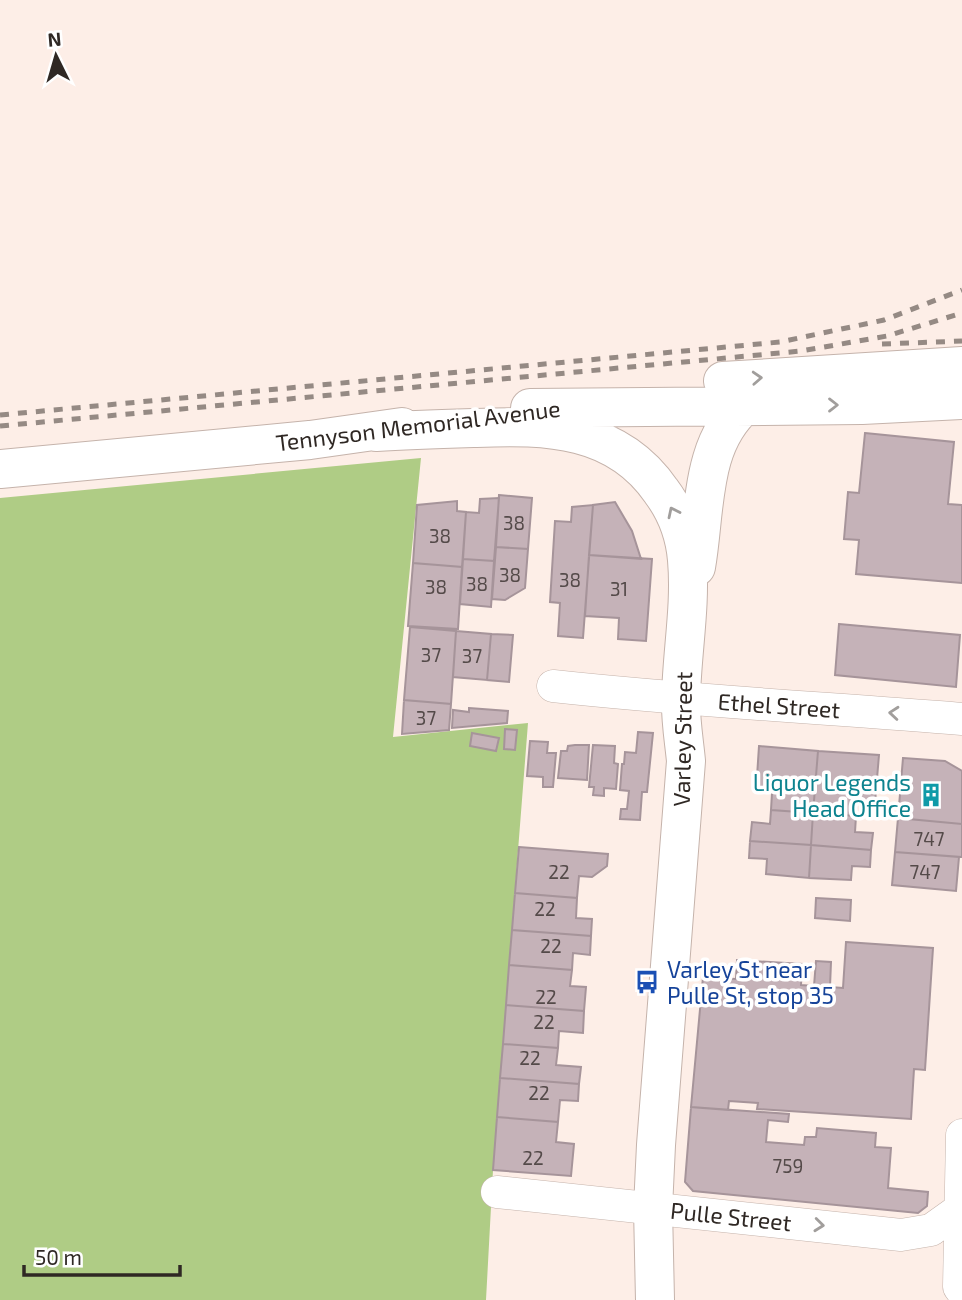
<svg xmlns="http://www.w3.org/2000/svg" width="962" height="1300" viewBox="0 0 962 1300" font-family="'Exo 2',sans-serif">
<style>
.green{fill:#afcc85}
.building{fill:#c5b2b8;stroke:#a6949a;stroke-width:2}
.lines{fill:none;stroke-linecap:round;stroke-linejoin:round}
.minor-casing{stroke:#c5b3ab;stroke-width:33}
.major-casing{stroke:#c5b3ab;stroke-width:40}
.minor{stroke:#fff;stroke-width:32}
.major{stroke:#fff;stroke-width:38}
.rail{stroke:#958a84;stroke-width:5;stroke-dasharray:9 9;stroke-linecap:butt}
.oneway{stroke:#a19e9c}
.labels{text-anchor:middle;dominant-baseline:central;stroke-width:7;stroke-linejoin:round;paint-order:stroke}
.number-label{font-size:19px;fill:#544a49}
.street-label{font-size:23px;fill:#2f2824;stroke:#fff}
.culture-label{font-size:23px;fill:#0d838f;stroke:#fff;text-anchor:end}
.transit-label{font-size:23px;fill:#164399;stroke:#fff;text-anchor:start}
</style>
<rect width="100%" height="100%" fill="#fdeee7"/>
<path class="green" d="M421 458 393 737 528 723 493 1170 486 1300H0V498Z"/>
<path class="building" d="M865 433 954 442 948 504 962 505V583L856 574 859 540 844 539 848 492 859 493Z
M499 495 532 498 528 549 496 547Z
M499 498 494 561 463 559 466 512 479 513 480 499Z
M457 501V511L466 512 462 567 413 563 417 505Z
M615 502 632 531 641 559 589 555 593 505Z
M593 505 583 638 558 636 560 603 550 602 555 521 571 522 572 507Z
M496 547 528 549 525 588 505 600 492 599Z
M589 555 652 559 646 641 618 639 619 618 585 616Z
M463 559 494 561 491 607 460 604Z
M413 563 462 567 458 629 408 626Z
M839 624 960 635 956 687 835 675Z
M410 627 456 631 451 704 404 700Z
M456 631 491 634 487 680 453 677Z
M491 634 513 635 509 682 487 680Z
M404 700 451 704 449 730 402 734Z
M469 708 508 711 507 723 452 728 453 710 469 712Z
M505 729 517 730 515 750 504 749Z
M638 732 653 733 647 792H642L640 820 620 819 621 809H627L629 791 620 790 622 764H624L625 752 636 753Z
M472 733 499 738 496 751 470 746Z
M530 741 548 742 547 753H556L553 787H543V777L527 776Z
M575 745H589L587 780 558 778 561 751H567L568 746Z
M593 745 615 746 614 763 618 764 616 789 604 788V796L593 795 594 787H589Z
M759 746 818 751 813 813 771 810 772 793 756 792Z
M818 751 879 755 875 802 857 800 856 816 813 813Z
M903 758 945 761 962 771V824L898 818Z
M771 810 813 813 811 845 750 841 752 822 770 824Z
M813 813 856 816 855 832 873 833 871 850 811 845Z
M898 818 962 824V857L895 852Z
M750 841 811 845 809 878 766 874 767 859 749 858Z
M811 845 871 850 870 867 852 866 851 880 809 878Z
M519 847 608 854 607 866 592 877 579 876 577 898 515 893Z
M895 852 959 857 956 891 892 885Z
M515 893 577 898 576 918 592 919 591 936 512 930Z
M816 898 851 900 850 921 815 918Z
M512 930 591 936 590 955 573 953 572 970 509 965Z
M846 942 933 948 925 1070 914 1069 911 1119 757 1109 758 1103 729 1101 728 1110 691 1107 703 977 736 979 737 960 802 964 801 985 814 986 816 961 831 962 830 987 843 988Z
M509 965 572 970 570 986 586 987 584 1011 506 1005Z
M506 1005 584 1011 583 1033 559 1031 558 1048 503 1044Z
M503 1044 558 1048 556 1065 581 1067 579 1084 500 1078Z
M500 1078 579 1084 578 1101 560 1100 558 1122 497 1117Z
M691 1107 789 1114 788 1122 768 1120 766 1142 804 1145 805 1137H816L817 1128 876 1133 875 1147 891 1148 888 1188 928 1192 927 1206 918 1213 693 1191 685 1182Z
M497 1117 558 1122 556 1142 574 1144 571 1176 493 1170Z"/>
<g class="lines">
<g class="minor-casing">
<path id="minor" d="M553 686C689 701 826 708 962 719
M962 1135 959 1287 962 1291
M497 1192 901 1235 931 1230 959 1210"/>
</g>
<g class="major-casing">
<path id="major" d="M723 381 962 366
M530 408 862 405 962 400
M376 432C409 430 443 429 476 428 547 425 617 427 661 491 676 511 685 535 687 560 691 606 682 651 681 697 680 718 684 740 686 761L656 1145 653 1208 655 1300
M0 469 310 440 402 427
M696 567C706 511 699 444 746 404"/>
</g>
<use href="#minor" class="minor"/>
<use href="#major" class="major"/>
<path class="rail" d="M882 344 962 341
M0 415 780 342 884 320 962 290
M0 426 801 351 887 336 962 313"/>
</g>
<defs><path id="oneway-chevron" d="M-2-3.5L2.5 0L-2 3.5" fill="none" stroke-width="1.6" stroke-linecap="round" stroke-linejoin="round" transform="scale(1.75)"/></defs>
<g class="oneway">
<use href="#oneway-chevron" transform="translate(757 378) rotate(-3)"/>
<use href="#oneway-chevron" transform="translate(833 405)"/>
<use href="#oneway-chevron" transform="translate(673 512) rotate(-116)"/>
<use href="#oneway-chevron" transform="translate(894 713) rotate(-175)"/>
<use href="#oneway-chevron" transform="translate(819 1225) rotate(6)"/>
</g>
<defs>
<g id="building-bare" transform="scale(1.89)"><path d="M-4-6H4V6H1V3H-1V6H-4ZM-2.5-4.3h1.7v1.8h-1.7ZM.8-4.3h1.7v1.8H.8ZM-2.5-1h1.7V.8h-1.7ZM.8-1h1.7V.8H.8Z" fill="#0f9aa8" stroke="#fff" stroke-width="2.5" paint-order="stroke"/></g>
<g id="bus-bare" transform="scale(1.89)"><path d="M-5-6H5V4H4V6H2V4H-2V6H-4V4H-5ZM-3.5-4V0h7V-4ZM-3.5 1.2v1.5H-2V1.2ZM2 1.2v1.5H3.5V1.2Z" fill="#1a4fb4" stroke="#fff" stroke-width="2.5" paint-order="stroke"/></g>
</defs>
<g fill-rule="evenodd">
<use href="#building-bare" x="931" y="795"/>
<use href="#bus-bare" x="647" y="982"/>
</g>
<g class="labels">
<g class="number-label">
<text x="514" y="522">38</text>
<text x="440" y="535">38</text>
<text x="510" y="574">38</text>
<text x="570" y="579">38</text>
<text x="477" y="583">38</text>
<text x="436" y="586">38</text>
<text x="619" y="588">31</text>
<text x="431" y="654">37</text>
<text x="472" y="655">37</text>
<text x="426" y="717">37</text>
<text x="929" y="838">747</text>
<text x="559" y="871">22</text>
<text x="925" y="871">747</text>
<text x="545" y="908">22</text>
<text x="551" y="945">22</text>
<text x="546" y="996">22</text>
<text x="544" y="1021">22</text>
<text x="530" y="1057">22</text>
<text x="539" y="1092">22</text>
<text x="533" y="1157">22</text>
<text x="788" y="1165">759</text>
</g>
<g class="street-label">
<text transform="translate(418 425) rotate(-7)">Tennyson Memorial Avenue</text>
<text transform="translate(779 705) rotate(4)">Ethel Street</text>
<text transform="translate(682 739) rotate(-89)">Varley Street</text>
<text transform="translate(731 1216) rotate(6)">Pulle Street</text>
</g>
<g class="culture-label">
<text x="911" y="782">Liquor Legends<tspan x="911" dy="26">Head Office</tspan></text>
</g>
<g class="transit-label">
<text x="667" y="969">Varley St near<tspan x="667" dy="26">Pulle St, stop 35</tspan></text>
</g>
</g>
<g transform="translate(56 56) rotate(355)" stroke="#ffffff" stroke-width="5" paint-order="stroke">
<path d="M0-5L12 26L0 18L-12 26Z" fill="#2f2824"/>
<text y="-10" font-size="19" font-weight="bold" text-anchor="middle" fill="#2f2824">N</text>
</g>
<path d="M24 1265v10h156v-10" fill="none" stroke="#2f2824" stroke-width="3.5"/>
<text x="35" y="1265" font-size="21" fill="#2f2824" stroke="#ffffff" stroke-width="5" paint-order="stroke">50 m</text>
</svg>
